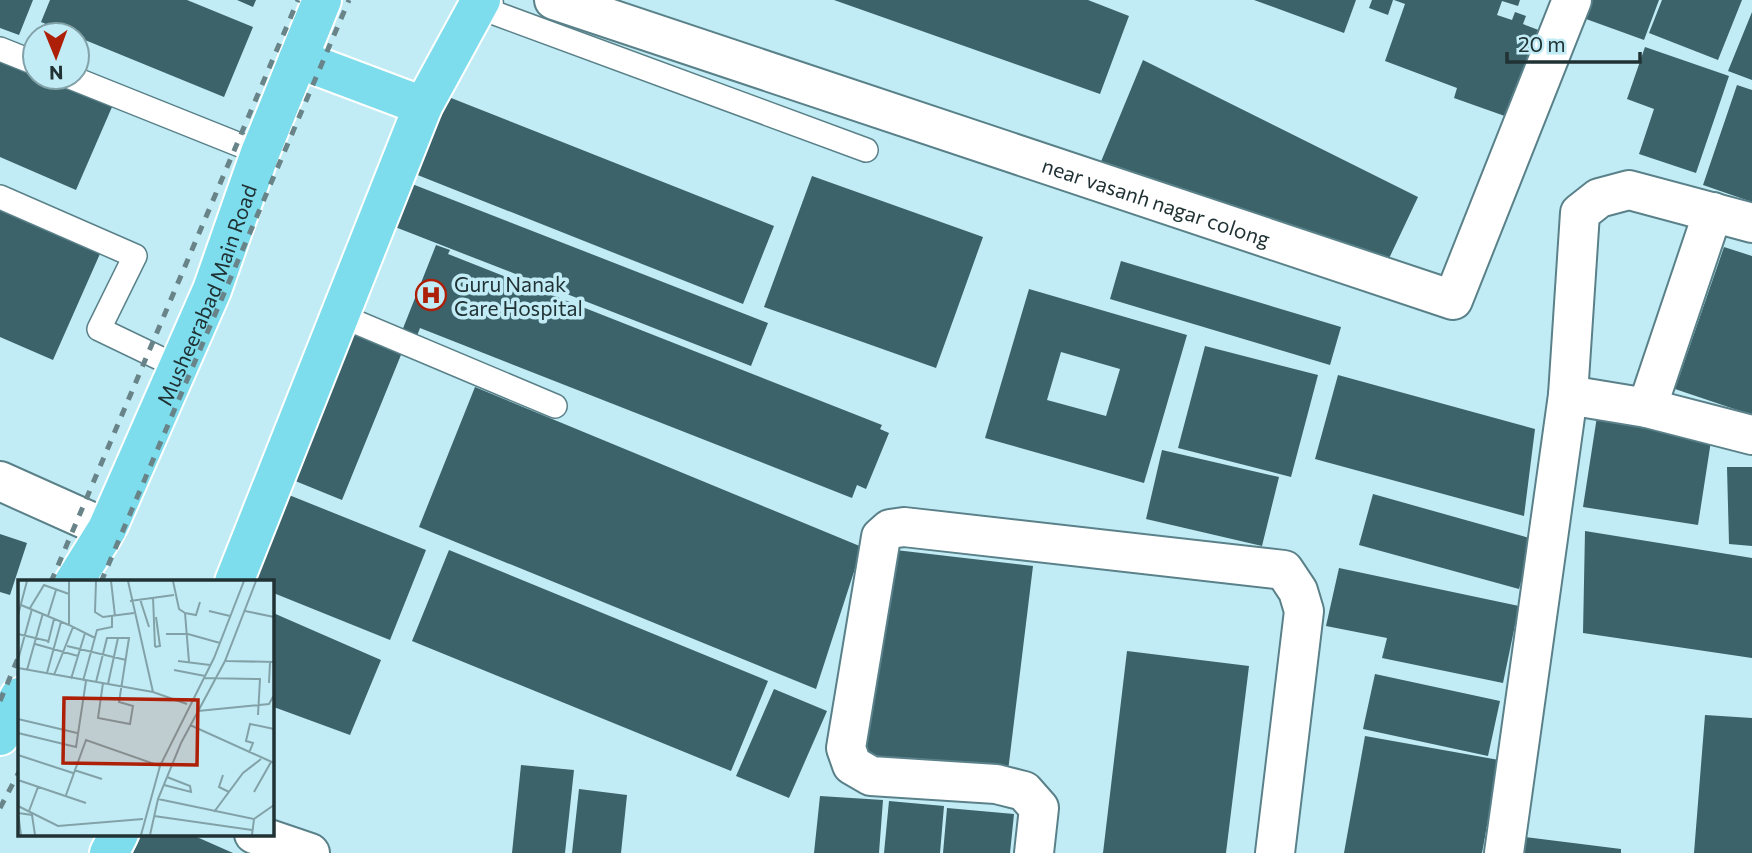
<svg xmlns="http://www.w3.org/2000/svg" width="1752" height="853" viewBox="0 0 1752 853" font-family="Commissioner,sans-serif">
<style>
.building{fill:#3c626a;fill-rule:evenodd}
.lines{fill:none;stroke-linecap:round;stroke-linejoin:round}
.service-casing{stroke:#5a8189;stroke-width:26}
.minor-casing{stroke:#5a8189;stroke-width:42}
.secondary-casing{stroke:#5a8189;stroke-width:42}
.primary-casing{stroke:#fff;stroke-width:42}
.service{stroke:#fff;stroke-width:23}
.minor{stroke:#fff;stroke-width:38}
.secondary{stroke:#fff;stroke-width:38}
.primary{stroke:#7ddded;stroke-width:38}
.rail{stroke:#688489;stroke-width:5;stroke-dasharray:9 9;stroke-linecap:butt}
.labels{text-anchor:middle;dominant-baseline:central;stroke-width:7;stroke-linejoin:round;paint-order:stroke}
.street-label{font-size:21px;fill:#213235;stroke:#c2ecf5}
.poi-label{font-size:21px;fill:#213235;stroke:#c2ecf5;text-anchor:start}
.inset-road{fill:none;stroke:#82a2a8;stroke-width:2}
.view{fill:#ad1f07;fill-opacity:0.15;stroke:#ad1f07;stroke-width:3.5}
.inset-edge{fill:none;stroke:#213235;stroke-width:3.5}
</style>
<rect width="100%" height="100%" fill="#c2ecf5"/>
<path class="building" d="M0 0H33L19 35 0 28Z
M50 0H187L253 27 224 97 41 22Z
M237 0H256L253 7Z
M834 0H1088L1129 16 1100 94Z
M1254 0H1356L1344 33Z
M1372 0H1393L1388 15 1369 8Z
M1394 0H1520L1518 6 1502 1 1497 15 1512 20 1515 12 1526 16 1523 24 1549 34 1516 120 1454 98 1457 88 1385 61 1405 4Z
M1581 0H1659L1644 40 1575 15Z
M1662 0H1742L1718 60 1649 33Z
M1752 12V80L1728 71Z
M1645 47 1729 76 1696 173 1639 154 1654 109 1627 99Z
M0 59 35 74V77H42L112 107 76 190 0 157Z
M1143 60 1418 197 1376 286 1100 164Z
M1737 85 1752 90V202L1703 185Z
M441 94 774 226 743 304 410 172Z
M812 176 983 237 936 368 764 307Z
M407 182 768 323 751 366 390 225Z
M0 203 103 247 53 360 0 337Z
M436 245 450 250 448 254 882 425 880 429 889 433 866 489 857 485 852 498 420 328 415 341 400 336Z
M1724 247 1752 256V415L1675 389Z
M1121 261 1341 327 1330 365 1110 299Z
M1029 289 1187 335 1144 483 985 438ZM1061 352 1120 369 1106 416 1047 400Z
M345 326 403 350 342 500 283 476Z
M1205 346 1318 375 1291 477 1178 448Z
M1338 375 1535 429 1524 516 1315 459Z
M475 387 862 547 816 689 419 527Z
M1598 410 1713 428 1698 525 1583 507Z
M1162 450 1279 477 1262 546 1146 519Z
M1727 467H1752V546L1729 544Z
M284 493 426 550 390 640 271 592V582H248Z
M1373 494 1533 539 1519 589 1359 545Z
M1585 531 1752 558V658L1583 633Z
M0 534 27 543 10 595 0 592Z
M887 549 1033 566 1008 771 863 754Z
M449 550 768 681 731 771 412 641Z
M1339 568 1519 606 1503 683 1382 658 1387 638 1326 626Z
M271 612 381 660 350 735 271 706Z
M1127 651 1249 666 1226 853H1103Z
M1375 674 1500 701 1488 756 1363 729Z
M774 689 827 711 789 798 736 776Z
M1705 715 1752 718V853H1694Z
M1365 736 1499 760 1482 853H1344Z
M521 765 574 770 565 853H512Z
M579 789 627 795 621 853H572Z
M820 796 883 800 879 853H814Z
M889 801 944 806 940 853H884Z
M947 808 1014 814 1010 853H943Z
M142 834H190L233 853H133Z
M1525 837 1621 849V853H1523Z"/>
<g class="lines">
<g class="service-casing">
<path id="service" d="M491 0 492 12 866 150
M0 49 35 63
M70 77 260 153
M0 197 135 256 99 329 178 367
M339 315 555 406"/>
</g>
<g class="minor-casing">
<g id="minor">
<path id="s1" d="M554 0 1453 300 1572 0"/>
<path d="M1568 395 1647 408 1752 435"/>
<path d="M1647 408 1713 212"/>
<path d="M254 834 310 853"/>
<path d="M1034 853 1039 808 1024 791 996 784 871 776 852 765 846 748 881 537 890 529 904 527 1284 570 1298 591 1304 611 1275 853"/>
<path d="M1504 853 1568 395 1580 213 1599 198 1629 190 1752 223"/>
</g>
</g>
<g class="secondary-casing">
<path id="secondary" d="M0 481 107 529"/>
</g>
<g class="primary-casing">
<g id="primary">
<path d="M298 59 423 106"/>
<path id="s2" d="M74 582 107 529 212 290 260 153 322 0"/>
<path d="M234 582 423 106 481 0"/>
<path d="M0 736 19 697"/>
<path d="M109 853 119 834"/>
</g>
</g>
<use href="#service" class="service"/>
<use href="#minor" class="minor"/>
<use href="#secondary" class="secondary"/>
<use href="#primary" class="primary"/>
<path class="rail" d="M51 582 298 0
M101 582 349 0
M0 701 19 656
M0 808 19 772"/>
</g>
<defs>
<g id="hospital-ring" transform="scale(1.575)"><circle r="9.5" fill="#c2ecf5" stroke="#ad1f07" stroke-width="1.5"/><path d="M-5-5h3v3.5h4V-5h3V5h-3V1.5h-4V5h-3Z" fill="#ad1f07"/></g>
</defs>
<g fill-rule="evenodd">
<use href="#hospital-ring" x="431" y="295"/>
</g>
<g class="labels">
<g class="street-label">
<text stroke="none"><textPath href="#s1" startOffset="635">near vasanh nagar colong</textPath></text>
<text stroke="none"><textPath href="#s2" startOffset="317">Musheerabad Main Road</textPath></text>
</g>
<g class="poi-label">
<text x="454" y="283">Guru Nanak<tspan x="454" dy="24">Care Hospital</tspan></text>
</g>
</g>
<g transform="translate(18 580)">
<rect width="256" height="256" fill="#c2ecf5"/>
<path class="inset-road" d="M51 1V45L77 58M78 1 77 32 85 37 116 33M93 1 97 36M110 1 135 112M155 1 161 29 167 33 171 82M135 17 137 67M122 19 131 47M112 21 156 15M3 25 51 45M12 28 26 5 51 14M191 31 212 36M227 31 256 37M167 33 178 35 182 22M0 35 9 1M30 36 38 10M0 54 30 61M148 54H170L202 63M30 63 36 39M17 64 60 76M49 66 108 80M137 67 142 66 138 37M0 80 14 29M160 81 192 85M208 81 256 82M0 88 135 112 169 124M9 90 25 33M156 90 187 96M29 93 43 42M36 95 55 47M186 98 242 99 240 135M53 99 67 53M65 101 79 50 94 47V36M78 102 89 58H111L101 122 115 126 112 144 80 138 85 103M251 103 252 82M90 104 100 58M180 131 251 124 256 115M0 139 59 153M172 145 256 183M0 153 58 167 68 101M231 173 235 163 228 161 232 144 256 149M0 175 55 193M56 190 84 199M205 195 201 207 211 212M0 200 68 223M146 205 173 212 172 206 149 197M236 212 253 182M48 215 68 160 142 186M140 219 236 239 234 255M0 226 40 246 125 239M11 231 20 207M196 232 225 193 243 179M0 233 14 235 17 255M0 233 3 255M136 236 234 250M236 239 256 225M123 255 142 186 196 78 226 1M132 255 140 219 163 163 207 81 238 1"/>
<path class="view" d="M46 118 180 120 179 185 45 183Z"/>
<rect width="256" height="256" class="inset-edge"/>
</g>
<g transform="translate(56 56) rotate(179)"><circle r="33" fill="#c2ecf5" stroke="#82a2a8" stroke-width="2"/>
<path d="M0-5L12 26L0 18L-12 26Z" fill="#ad1f07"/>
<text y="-10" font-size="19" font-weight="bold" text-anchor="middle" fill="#213235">N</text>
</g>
<path d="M1507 52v10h133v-10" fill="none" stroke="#213235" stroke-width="3.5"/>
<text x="1518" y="52" font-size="21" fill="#213235" stroke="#c2ecf5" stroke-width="5" paint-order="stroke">20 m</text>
</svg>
